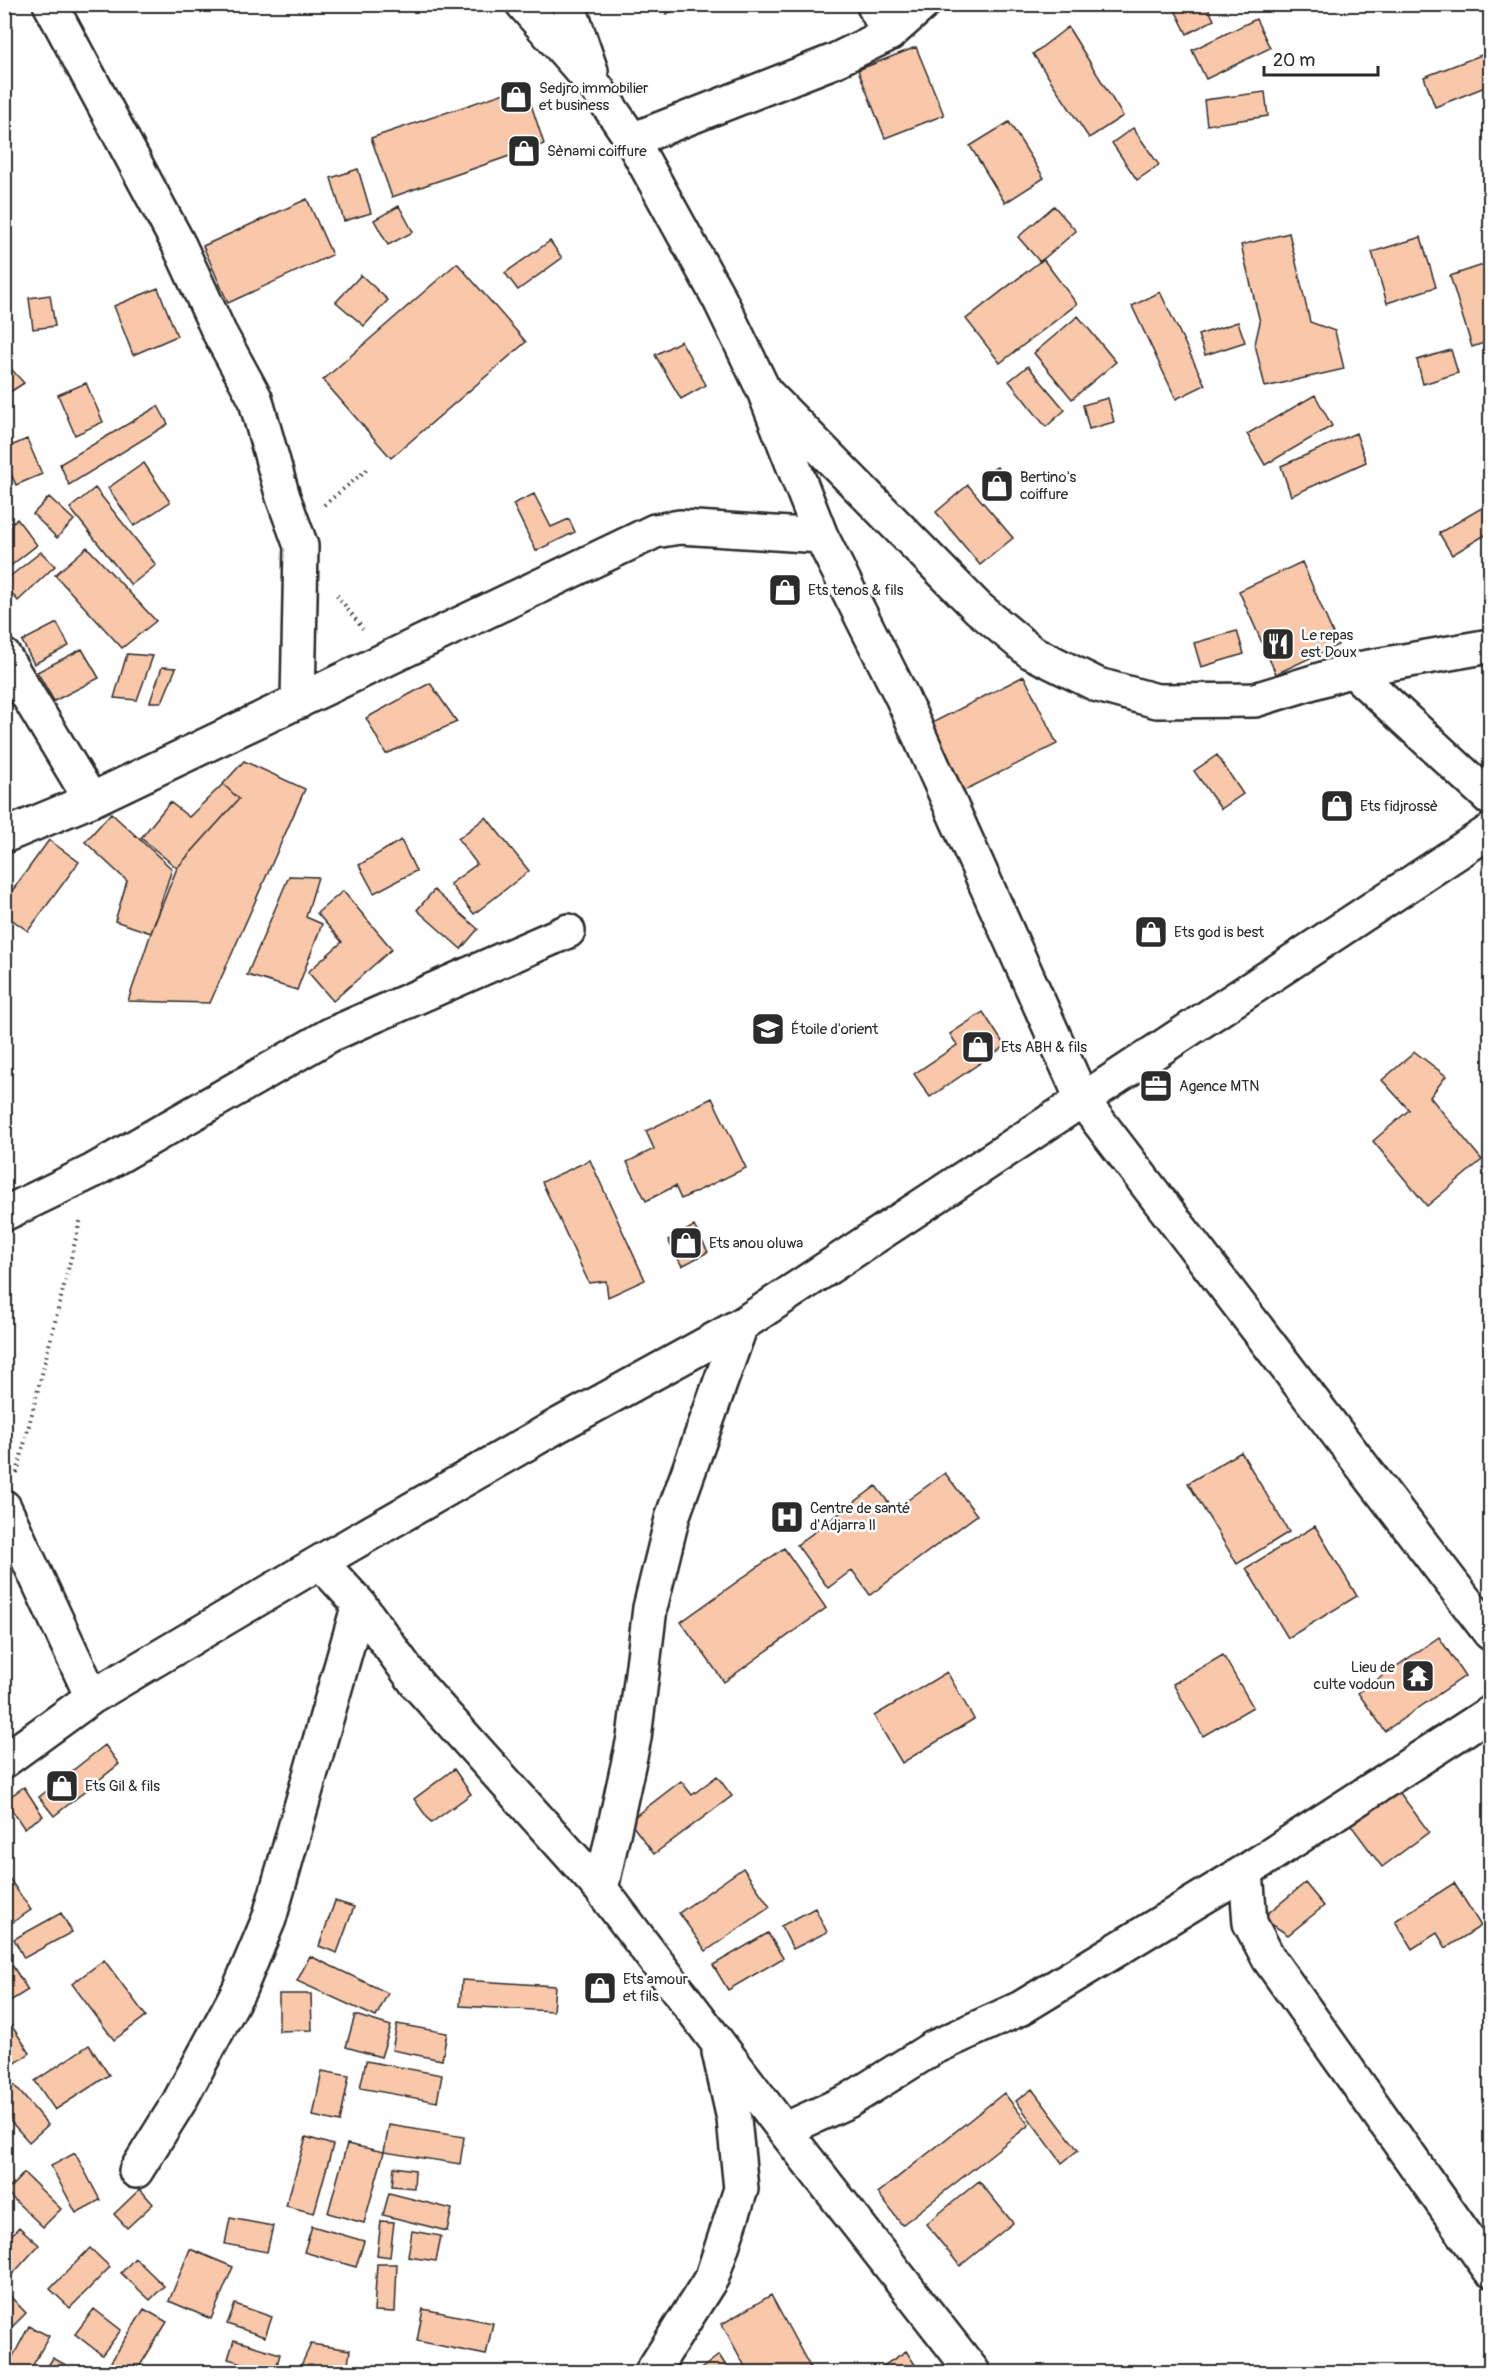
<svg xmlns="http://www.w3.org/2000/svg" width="1495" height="2377" viewBox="0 0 1495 2377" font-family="Pangolin,sans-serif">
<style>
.building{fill:#f9c7a9;stroke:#2b2b2b;stroke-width:1.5}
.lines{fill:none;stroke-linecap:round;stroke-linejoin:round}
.minor-casing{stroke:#2b2b2b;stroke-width:38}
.path{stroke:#2b2b2b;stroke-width:4;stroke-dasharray:1.5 4.5;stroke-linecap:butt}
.minor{stroke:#fff;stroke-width:33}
.labels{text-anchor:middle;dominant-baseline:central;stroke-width:5;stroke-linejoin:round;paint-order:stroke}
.poi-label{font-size:15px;fill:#2b2b2b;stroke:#fff;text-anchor:start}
</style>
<rect width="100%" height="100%" fill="#fff"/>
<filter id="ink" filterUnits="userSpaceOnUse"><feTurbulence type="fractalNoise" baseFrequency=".0167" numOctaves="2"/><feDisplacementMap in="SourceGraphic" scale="12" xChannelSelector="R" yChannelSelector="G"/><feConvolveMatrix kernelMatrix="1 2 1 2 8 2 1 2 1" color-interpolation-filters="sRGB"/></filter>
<g filter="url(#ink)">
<path class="building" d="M662 4H688L666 14Z
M1172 4H1206L1214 20 1187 34Z
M1256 19 1270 48 1206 79 1192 50Z
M1068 27 1123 116 1089 138 1033 54Z
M916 47 944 115 885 138 858 70Z
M1489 52 1490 85 1435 107 1424 77Z
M525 86 544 144 392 197 371 138Z
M1265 92 1268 116 1207 125 1204 100Z
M1009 122 1044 178 1005 203 970 146Z
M1133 128 1159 165 1137 180 1112 143Z
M358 169 371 213 344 221 331 178Z
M307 199 332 255 228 303 203 246Z
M399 206 413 232 388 245 374 220Z
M1054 206 1076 231 1040 262 1018 237Z
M1289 233 1310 322 1335 331 1344 369 1265 387 1255 344 1260 322 1241 245Z
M1421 237 1436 287 1387 303 1372 252Z
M550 241 562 258 518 290 505 273Z
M1043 259 1077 304 1000 363 966 319Z
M457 263 526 342 391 458 323 380Z
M1486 264 1490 280V341L1472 347 1450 276Z
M361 275 388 300 364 326 336 302Z
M158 288 177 336 133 355 114 306Z
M1160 292 1205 385 1176 399 1132 306Z
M50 295 55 326 33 329 29 298Z
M1078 316 1116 362 1072 399 1034 353Z
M1238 322 1245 342 1205 355 1198 335Z
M681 341 706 385 681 399 655 355Z
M1451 350 1458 373 1423 384 1417 360Z
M4 361 24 383 4 396Z
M1028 366 1065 410 1046 427 1009 381Z
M86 383 103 422 75 435 58 395Z
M1315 395 1332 426 1265 465 1247 434Z
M1108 398 1114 422 1089 429 1083 405Z
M158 406 168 424 69 485 60 464Z
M1356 433 1366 462 1291 496 1281 466Z
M27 439 42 474 16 485 4 458V449Z
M144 463 170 502 134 526 108 488Z
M997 467 1009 485 994 494 983 475Z
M968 485 1013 538 980 565 936 512Z
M95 488 156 565 131 585 70 508Z
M534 494 551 527 569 519 575 532 536 551 513 504Z
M49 497 74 520 57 538 33 514Z
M1490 503V532L1452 555 1439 533Z
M17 519 37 545 4 571V529Z
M87 547 156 621 122 648 55 575Z
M41 552 55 566 18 601 4 584V581Z
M1302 562 1338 645 1276 674 1239 591Z
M57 623 69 646 34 664 22 641Z
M1237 631 1244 654 1201 667 1194 643Z
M82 649 99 678 54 701 37 672Z
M127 654 153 656 137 700 114 698Z
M162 667 176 668 162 702H150Z
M1024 676 1057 744 959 793 926 726Z
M430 683 457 722 386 754 366 718Z
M1217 755 1243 794 1221 809 1194 771Z
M244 761 305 789 210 1003 128 1001 151 933 177 868 239 799 223 784Z
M223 784 239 799 177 868 141 838 170 802 189 817Z
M111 813 172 869 151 933 115 921 127 881 85 842Z
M486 817 529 871 474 914 450 884 477 864 458 839Z
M49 840 79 862 28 931 4 914V902Z
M401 840 416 871 374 893 359 865Z
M289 876 318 877 306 917 322 924 297 990 247 975Z
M434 890 478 929 461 949 417 910Z
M343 891 392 949 333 1001 308 972 342 942 317 913Z
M983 1012 1005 1046 930 1097 914 1074 957 1045 950 1034Z
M1415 1052 1446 1076 1430 1097 1482 1160 1427 1206 1373 1141 1409 1110 1382 1080Z
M712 1098 746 1168 681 1199 675 1186 646 1201 627 1162 654 1149 646 1131Z
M590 1160 645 1280 608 1297 606 1281 589 1283 542 1182Z
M694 1226 708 1252 682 1266 668 1240Z
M1241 1452 1289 1532 1237 1564 1188 1483Z
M945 1473 977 1515 870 1595 852 1570 828 1588 797 1545 876 1486 894 1510Z
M1315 1526 1357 1596 1288 1638 1246 1568Z
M784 1548 826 1608 724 1682 681 1622Z
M1439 1637 1465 1676 1385 1731 1358 1693Z
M1223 1655 1253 1707 1203 1736 1173 1684Z
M947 1672 974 1719 902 1763 874 1716Z
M105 1745 119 1764 54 1816 39 1797Z
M454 1769 471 1794 431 1823 414 1799Z
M717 1776 732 1796 654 1854 629 1821 681 1781 692 1795Z
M1394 1785 1429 1832 1382 1867 1347 1820Z
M24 1787 43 1816 24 1828 5 1800Z
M743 1868 770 1907 706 1951 679 1913Z
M4 1871 31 1910 10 1924 4 1916Z
M1305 1883 1324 1906 1288 1935 1262 1918Z
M1454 1883 1481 1926 1446 1948 1437 1933 1412 1949 1395 1921Z
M335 1901 354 1907 337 1953 319 1946Z
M815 1908 827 1932 793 1949 781 1926Z
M61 1913 72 1932 24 1958 14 1939Z
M768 1933 783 1958 728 1990 713 1965Z
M310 1956 388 1993 376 2017 297 1981Z
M104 1960 146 2016 114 2040 72 1984Z
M12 1965 28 1990 4 2005V1970Z
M462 1980 555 1986 553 2011 460 2006Z
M279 1994H311L312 2030 279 2031Z
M355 2015 391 2026 381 2057 346 2047Z
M397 2024 447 2033 442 2060 392 2050Z
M11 2025 30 2053 4 2071V2030Z
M89 2045 109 2075 55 2110 35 2081Z
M366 2061 442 2075 437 2102 360 2088Z
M322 2071 349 2076 340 2122 313 2116Z
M9 2079 48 2125 29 2142 4 2114V2082Z
M1032 2089 1078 2150 1062 2163 1016 2101Z
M1004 2093 1029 2125 902 2225 878 2193Z
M389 2125 464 2137 460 2164 384 2152Z
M306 2137 333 2145 314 2213 286 2206Z
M347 2144 384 2152 364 2223 328 2213Z
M75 2153 100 2200 76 2213 51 2166Z
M394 2167 415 2170 414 2188 392 2186Z
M24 2173 61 2209 43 2227 6 2192Z
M979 2181 1013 2223 960 2266 926 2224Z
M140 2189 153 2204 127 2228 114 2214Z
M389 2193 452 2209 447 2231 383 2215Z
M230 2218 273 2226 267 2252 225 2244Z
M381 2221 394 2222 390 2257 377 2255Z
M312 2226 364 2241 356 2267 304 2252Z
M19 2227 39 2245 10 2277 4 2272V2243Z
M412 2231 441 2236 436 2261 408 2257Z
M90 2248 110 2267 70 2308 50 2289Z
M190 2249 233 2267 211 2319 169 2301Z
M135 2258 164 2286 150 2300 121 2273Z
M377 2264H397L395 2312 374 2311Z
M6 2292 26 2313 4 2335V2293Z
M771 2295 810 2367 800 2372H748L722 2324Z
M235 2304 272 2317 265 2337 227 2324Z
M94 2309 121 2330 102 2355 75 2334Z
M144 2309 167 2322 136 2372H121L109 2365Z
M423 2309 493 2323 486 2355 417 2341Z
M29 2326 49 2336 29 2372H16L7 2368Z
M234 2340 280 2354 275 2372 228 2359Z
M311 2344 350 2350 347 2372H298Z
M906 2351 920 2372H874Z
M719 2355 730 2372H697Z
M53 2358 66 2365 62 2372H44Z"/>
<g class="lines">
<g class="minor-casing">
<path id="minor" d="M50 4 179 245 219 332 255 398 283 497 301 546 298 702
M523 4 596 87 632 140 720 300 764 391 978 608 1031 652 1098 685 1157 701 1255 700 1352 670 1490 646
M568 4 591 71
M873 4 889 34
M632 140 834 61 889 34 923 4
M764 391 821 536 902 697 1083 1101 1490 1633
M4 656 91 800
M1352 670 1490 798
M4 836 91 800 655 531 680 527 821 536
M4 1214 93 1171 330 1035 568 931
M4 1507 92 1697
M320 1562 359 1604 417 1684 601 1889 784 2130 973 2372
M4 1761 92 1697 320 1562 557 1426 741 1325 1490 831
M1246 1871 1250 1923 1269 1959 1490 2270
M601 1889 634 1738 650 1608 673 1515 741 1325
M784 2130 848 2101 933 2048 1021 2008 1246 1871 1490 1713
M136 2171 179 2102 239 1990 269 1919 359 1604
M652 2372 712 2277 741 2189 734 2119 719 2052"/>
</g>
<path class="path" d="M324 505 369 468
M337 595 363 629
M17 1473 81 1218"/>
<use href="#minor" class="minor"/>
</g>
</g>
<defs>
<g id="shop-square" transform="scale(1.725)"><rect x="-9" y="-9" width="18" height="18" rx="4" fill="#2b2b2b" stroke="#fff"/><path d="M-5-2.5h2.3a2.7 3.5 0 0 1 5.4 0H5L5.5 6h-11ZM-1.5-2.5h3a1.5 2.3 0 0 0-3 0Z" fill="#fff"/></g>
<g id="restaurant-square" transform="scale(1.725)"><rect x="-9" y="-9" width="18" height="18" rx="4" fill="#2b2b2b" stroke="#fff"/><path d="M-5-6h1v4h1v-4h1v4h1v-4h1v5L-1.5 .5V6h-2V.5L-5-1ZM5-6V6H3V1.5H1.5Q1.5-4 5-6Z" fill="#fff"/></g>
<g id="school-square" transform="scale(1.725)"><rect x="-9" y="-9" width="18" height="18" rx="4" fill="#2b2b2b" stroke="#fff"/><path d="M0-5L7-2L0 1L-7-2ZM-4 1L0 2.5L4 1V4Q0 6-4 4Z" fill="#fff"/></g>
<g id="office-square" transform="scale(1.725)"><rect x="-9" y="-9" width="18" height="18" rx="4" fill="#2b2b2b" stroke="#fff"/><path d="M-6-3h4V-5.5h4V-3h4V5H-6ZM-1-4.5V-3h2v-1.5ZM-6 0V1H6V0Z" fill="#fff"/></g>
<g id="hospital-square" transform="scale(1.725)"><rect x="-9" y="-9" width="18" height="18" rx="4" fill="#2b2b2b" stroke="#fff"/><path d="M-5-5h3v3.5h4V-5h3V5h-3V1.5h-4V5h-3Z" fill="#fff"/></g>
<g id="temple-square" transform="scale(1.725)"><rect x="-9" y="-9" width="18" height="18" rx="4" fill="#2b2b2b" stroke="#fff"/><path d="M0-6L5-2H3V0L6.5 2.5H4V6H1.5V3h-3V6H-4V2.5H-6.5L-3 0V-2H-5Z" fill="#fff"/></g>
</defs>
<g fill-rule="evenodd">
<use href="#shop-square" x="516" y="97"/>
<use href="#shop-square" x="524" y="151"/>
<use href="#shop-square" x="997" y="486"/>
<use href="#shop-square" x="785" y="590"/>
<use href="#restaurant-square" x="1278" y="644"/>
<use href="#shop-square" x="1337" y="806"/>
<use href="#shop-square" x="1151" y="932"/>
<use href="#school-square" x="768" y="1029"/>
<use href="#shop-square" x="978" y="1047"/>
<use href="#office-square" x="1156" y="1086"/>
<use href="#shop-square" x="686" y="1243"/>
<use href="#hospital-square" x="787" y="1517"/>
<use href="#temple-square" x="1418" y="1676"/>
<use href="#shop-square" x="62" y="1786"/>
<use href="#shop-square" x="600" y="1988"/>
</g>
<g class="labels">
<g class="poi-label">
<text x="539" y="88">Sedjro immobilier<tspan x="539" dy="17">et business</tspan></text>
<text x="547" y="151">Sènami coiffure</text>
<text x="1020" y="477">Bertino's<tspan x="1020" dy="17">coiffure</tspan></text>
<text x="808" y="590">Ets tenos &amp; fils</text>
<text x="1301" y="635">Le repas<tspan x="1301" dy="17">est Doux</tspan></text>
<text x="1360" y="806">Ets fidjrossè</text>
<text x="1174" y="932">Ets god is best</text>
<text x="791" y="1029">Étoile d'orient</text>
<text x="1001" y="1047">Ets ABH &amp; fils</text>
<text x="1179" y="1086">Agence MTN</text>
<text x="709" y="1243">Ets anou oluwa</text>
<text x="810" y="1508">Centre de santé<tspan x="810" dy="17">d'Adjarra ll</tspan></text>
<text x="1395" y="1667" text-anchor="end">Lieu de<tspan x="1395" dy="17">culte vodoun</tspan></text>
<text x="85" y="1786">Ets Gil &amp; fils</text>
<text x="623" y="1979">Ets amour<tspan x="623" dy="17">et fils</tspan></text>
</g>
</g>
<rect width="1495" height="2377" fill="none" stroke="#fff" stroke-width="24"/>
<rect x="12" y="12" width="1471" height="2353" fill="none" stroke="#2b2b2b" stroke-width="2" filter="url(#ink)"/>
<path d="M1264 66v9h114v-9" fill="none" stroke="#2b2b2b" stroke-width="3"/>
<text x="1273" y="66" font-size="18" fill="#2b2b2b" stroke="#ffffff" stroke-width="4.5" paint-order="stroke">20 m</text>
</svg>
